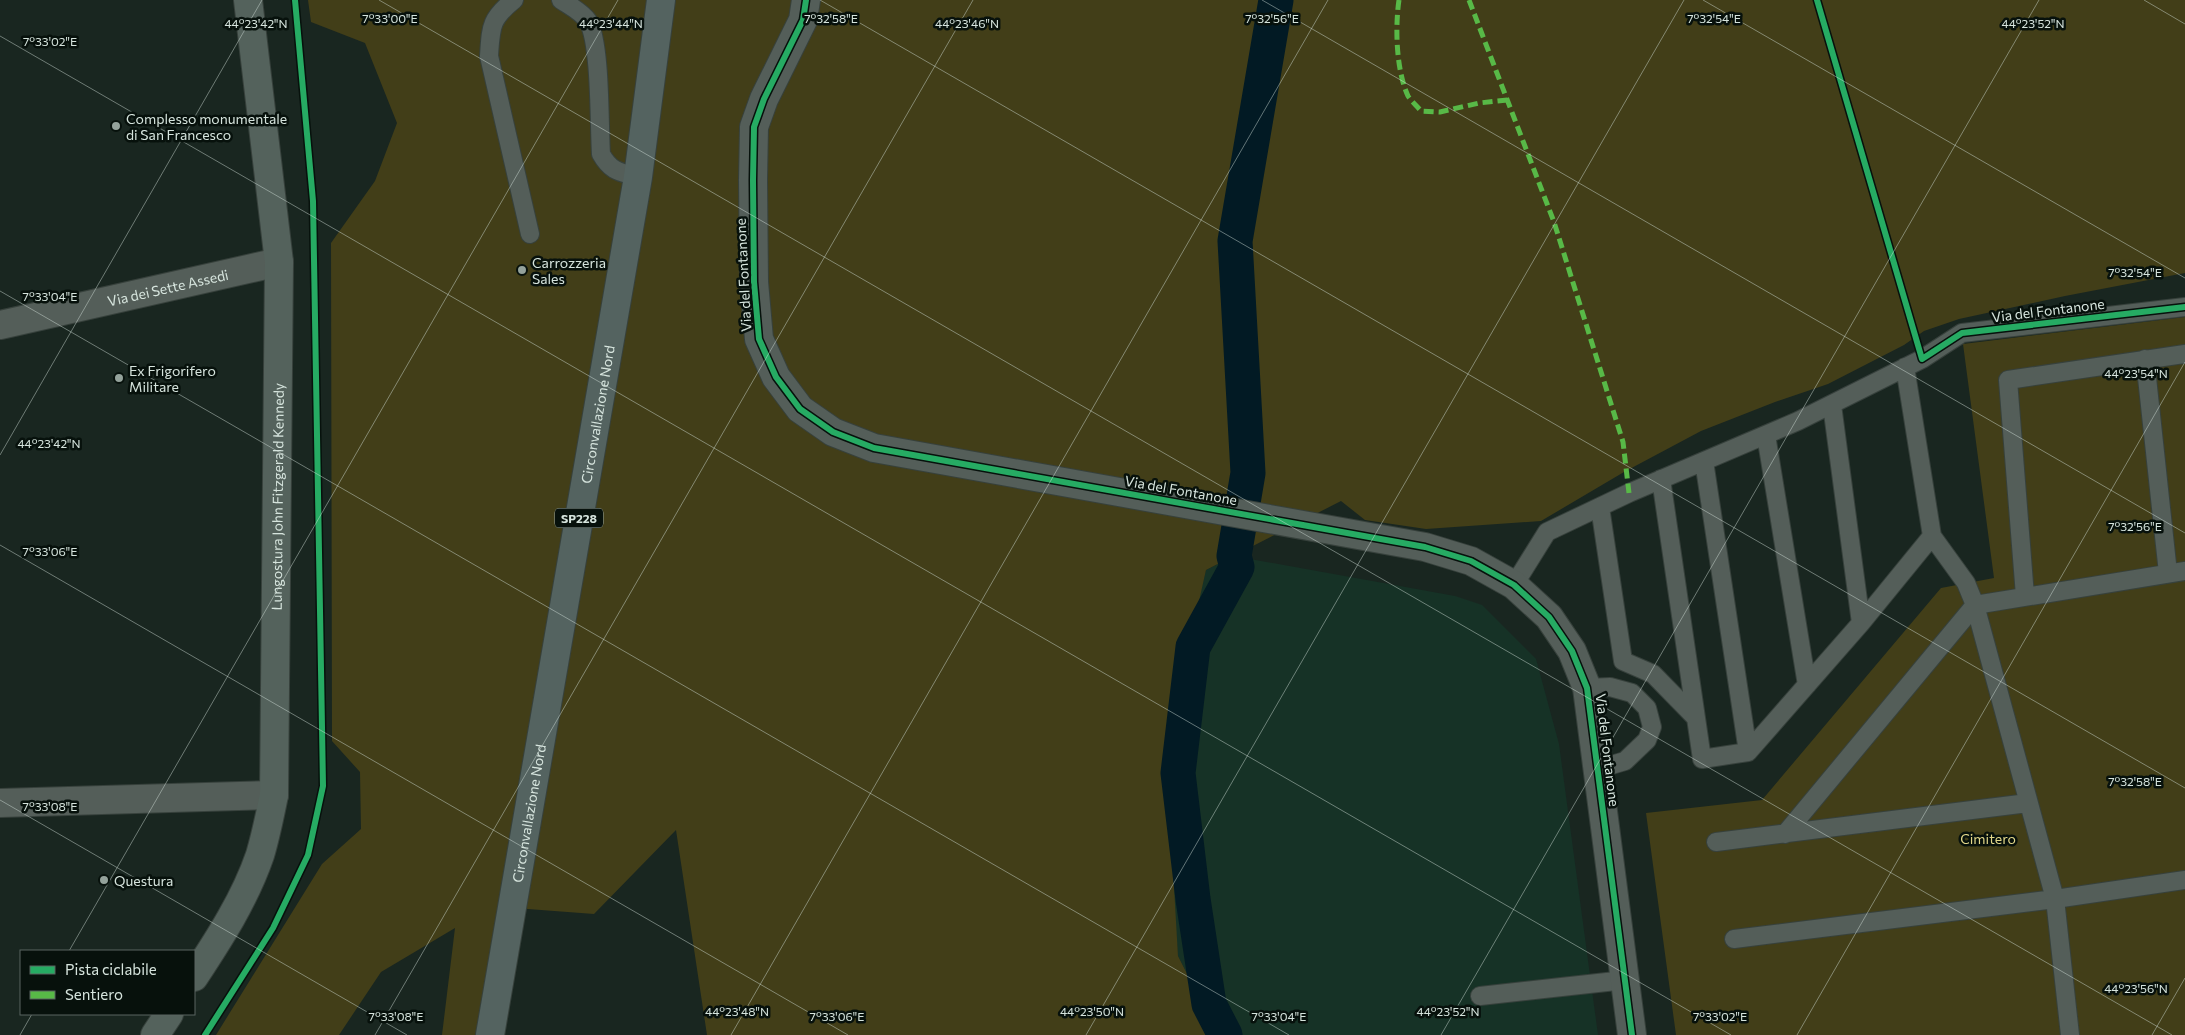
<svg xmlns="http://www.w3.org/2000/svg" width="2185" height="1035" viewBox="0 0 2185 1035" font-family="Commissioner,sans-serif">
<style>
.built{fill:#163226}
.green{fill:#423e18}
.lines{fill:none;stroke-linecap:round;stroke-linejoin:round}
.canal{stroke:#021a24;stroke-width:35}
.lane-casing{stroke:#37413c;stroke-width:20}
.street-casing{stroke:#37413c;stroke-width:30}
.secondary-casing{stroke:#37413c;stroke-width:30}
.primary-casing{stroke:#37413c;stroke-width:30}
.lane{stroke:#545e59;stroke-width:18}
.street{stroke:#545e59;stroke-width:28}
.secondary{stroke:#54625c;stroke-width:28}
.primary{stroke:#546360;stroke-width:28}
.quiet{stroke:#58b947;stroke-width:5;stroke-dasharray:10 5;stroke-linecap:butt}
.cycleway-casing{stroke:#07110c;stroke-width:9}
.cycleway{stroke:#26ab63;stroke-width:6}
.ticks{fill:none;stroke:#d6e4dd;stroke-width:1;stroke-opacity:0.45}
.poi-dot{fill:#94a29b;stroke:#07110c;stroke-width:2}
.labels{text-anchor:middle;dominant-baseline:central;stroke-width:5;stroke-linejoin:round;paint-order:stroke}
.shield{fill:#07110c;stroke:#98a59e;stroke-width:1}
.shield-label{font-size:12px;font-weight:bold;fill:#d6e4dd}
.poi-label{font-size:14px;fill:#d6e4dd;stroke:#07110c;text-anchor:start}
.street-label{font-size:14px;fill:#d6e4dd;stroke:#07110c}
.park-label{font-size:14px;fill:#e3d88a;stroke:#07110c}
.ticks-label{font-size:12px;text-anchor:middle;fill:#d6e4dd;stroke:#07110c;stroke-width:5;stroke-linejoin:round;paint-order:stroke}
</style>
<rect width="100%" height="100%" fill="#192620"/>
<path class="built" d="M1234 556 1455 596 1482 605 1536 659 1559 744 1598 1035H1218L1178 956 1160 748 1206 570Z"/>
<path class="green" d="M308 0H2185V273L2065 296 1959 319 1924 331 1904 345 1828 384 1775 402 1701 431 1624 472 1541 521 1426 529 1365 520 1341 501 1206 570 1166 748 1178 956 1218 1035H707L676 830 594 914 503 907 484 1035H442L455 928 381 972 339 1035H216L322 864 361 829 360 772 332 741 331 243 375 181 397 123 365 43 311 22Z
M2185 317V1035H1676L1646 813 1762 800 1941 588 1994 578 1963 344Z"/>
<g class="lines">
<path class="canal" d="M1225 1035 1209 1004 1193 899 1178 773 1193 647 1237 567 1234 556 1248 473 1235 241 1276 0"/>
<g class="lane-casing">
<path id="lane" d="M514 0C490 19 491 27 489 56L530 234
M561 0C570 6 582 12 588 21 601 44 599 124 601 154 611 172 620 172 638 177
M2145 359 2168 573
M1832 405 1861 623
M1766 435 1807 685
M1704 461 1748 752
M1661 479 1702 759 1748 752 1861 623 1932 536 1905 367
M1600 507 1623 661 1653 674 1696 718
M1932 536 1966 583 1975 605 2055 899 2070 1035
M1514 585 1547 532 1629 493 1798 421 1922 359 1962 333 2185 307
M2025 596 2008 380 2185 354
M1587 688 1610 687 1632 693 1647 708 1652 727 1647 740 1625 761 1598 769
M1785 834 1975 605 2185 571
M1716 842 2028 803
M1734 939 2055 899 2185 880
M1480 996 1625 980"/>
</g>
<g class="street-casing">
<g id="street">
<path d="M806 0 803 20 764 99 754 127 753 180 754 282 759 339 776 377 800 409 833 432 874 448 1425 547 1471 561 1514 585 1549 617 1572 651 1587 688 1632 1035"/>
<path id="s1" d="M0 325 279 262"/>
<path d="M0 803 274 795"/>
</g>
</g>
<g class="secondary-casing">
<g id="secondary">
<path id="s2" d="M194 977C219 939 245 899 260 855 266 835 270 815 274 795L279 262 248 0"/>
<path d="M155 1035 169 1014"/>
</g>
</g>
<g class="primary-casing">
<g id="primary">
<path id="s3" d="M490 1035 638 177 661 0"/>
</g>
</g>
<use href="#lane" class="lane"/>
<use href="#street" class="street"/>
<use href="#secondary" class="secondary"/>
<use href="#primary" class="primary"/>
<path class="quiet" d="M1399 0C1395 27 1396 70 1408 96 1411 101 1417 106 1421 111L1440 112 1479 103 1508 100
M1469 0 1554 222 1623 442 1629 493"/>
<g class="cycleway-casing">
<path id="cycleway" d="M806 0 803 20 764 99 754 127 753 180 754 282 759 339 776 377 800 409 833 432 874 448 1425 547 1471 561 1514 585 1549 617 1572 651 1587 688 1632 1035
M1817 0 1922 359 1962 333 2185 307
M205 1035 273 928 308 855 323 786 313 201 295 0"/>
</g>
<use href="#cycleway" class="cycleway"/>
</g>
<path class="ticks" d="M379 0 2172 1035M820 0 2185 788M1262 0 2185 533M1703 0 2185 278M2144 0 2185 24M0 36 1731 1035M0 291 1289 1035M0 455 262 0M0 545 848 1035M0 800 407 1035M69 951 618 0M20 1035 32 1014M375 1035 973 0M731 1035 1328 0M1086 1035 1684 0M1441 1035 2039 0M1797 1035 2185 362M2152 1035 2185 978"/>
<g class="poi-dot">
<circle cx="116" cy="126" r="5"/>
<circle cx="522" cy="270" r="5"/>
<circle cx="119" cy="378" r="5"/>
<circle cx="104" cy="880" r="5"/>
</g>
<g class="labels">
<rect class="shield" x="555" y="508.5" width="48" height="19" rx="4"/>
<g class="shield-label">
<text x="579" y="518">SP228</text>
</g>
<g class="poi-label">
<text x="126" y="118">Complesso monumentale<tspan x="126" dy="16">di San Francesco</tspan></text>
<text x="532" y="262">Carrozzeria<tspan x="532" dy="16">Sales</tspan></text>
<text x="129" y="370">Ex Frigorifero<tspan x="129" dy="16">Militare</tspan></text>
<text x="114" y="880">Questura</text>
</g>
<g class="street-label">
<text transform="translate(743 275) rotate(-93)">Via del Fontanone</text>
<text stroke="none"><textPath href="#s1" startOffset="172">Via dei Sette Assedi</textPath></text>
<text transform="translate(2048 310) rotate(-7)">Via del Fontanone</text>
<text stroke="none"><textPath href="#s3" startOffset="630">Circonvallazione Nord</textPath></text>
<text transform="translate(1181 490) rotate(10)">Via del Fontanone</text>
<text stroke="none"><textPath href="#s2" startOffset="499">Lungostura John Fitzgerald Kennedy</textPath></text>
<text transform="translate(1608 750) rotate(83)">Via del Fontanone</text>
<text stroke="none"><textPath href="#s3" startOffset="225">Circonvallazione Nord</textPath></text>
</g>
<g class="park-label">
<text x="1988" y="838">Cimitero</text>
</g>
</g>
<g class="ticks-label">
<text x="1272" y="23">7°32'56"E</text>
<text x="831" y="23">7°32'58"E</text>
<text x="1714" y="23">7°32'54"E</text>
<text x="390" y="23">7°33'00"E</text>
<text x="256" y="28">44°23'42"N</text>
<text x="611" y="28">44°23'44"N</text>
<text x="967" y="28">44°23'46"N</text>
<text x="2033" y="28">44°23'52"N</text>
<text x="50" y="46">7°33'02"E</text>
<text x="2135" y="277">7°32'54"E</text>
<text x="50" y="301">7°33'04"E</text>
<text x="2136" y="378">44°23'54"N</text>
<text x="49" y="448">44°23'42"N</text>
<text x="2135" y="531">7°32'56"E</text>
<text x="50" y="556">7°33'06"E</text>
<text x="2135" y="786">7°32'58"E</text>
<text x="50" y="811">7°33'08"E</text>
<text x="2136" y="993">44°23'56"N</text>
<text x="737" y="1016">44°23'48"N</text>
<text x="1092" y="1016">44°23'50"N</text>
<text x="1448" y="1016">44°23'52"N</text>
<text x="396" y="1021">7°33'08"E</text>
<text x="837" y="1021">7°33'06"E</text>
<text x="1279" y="1021">7°33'04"E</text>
<text x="1720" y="1021">7°33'02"E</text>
</g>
<rect x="20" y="950" width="175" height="65" fill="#07110c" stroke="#5a6560"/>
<rect x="30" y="966" width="25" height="8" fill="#26ab63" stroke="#5a6560"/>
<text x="65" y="975" font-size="15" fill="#d6e4dd">Pista ciclabile</text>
<rect x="30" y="991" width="25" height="8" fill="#58b947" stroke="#5a6560"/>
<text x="65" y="1000" font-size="15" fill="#d6e4dd">Sentiero</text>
</svg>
